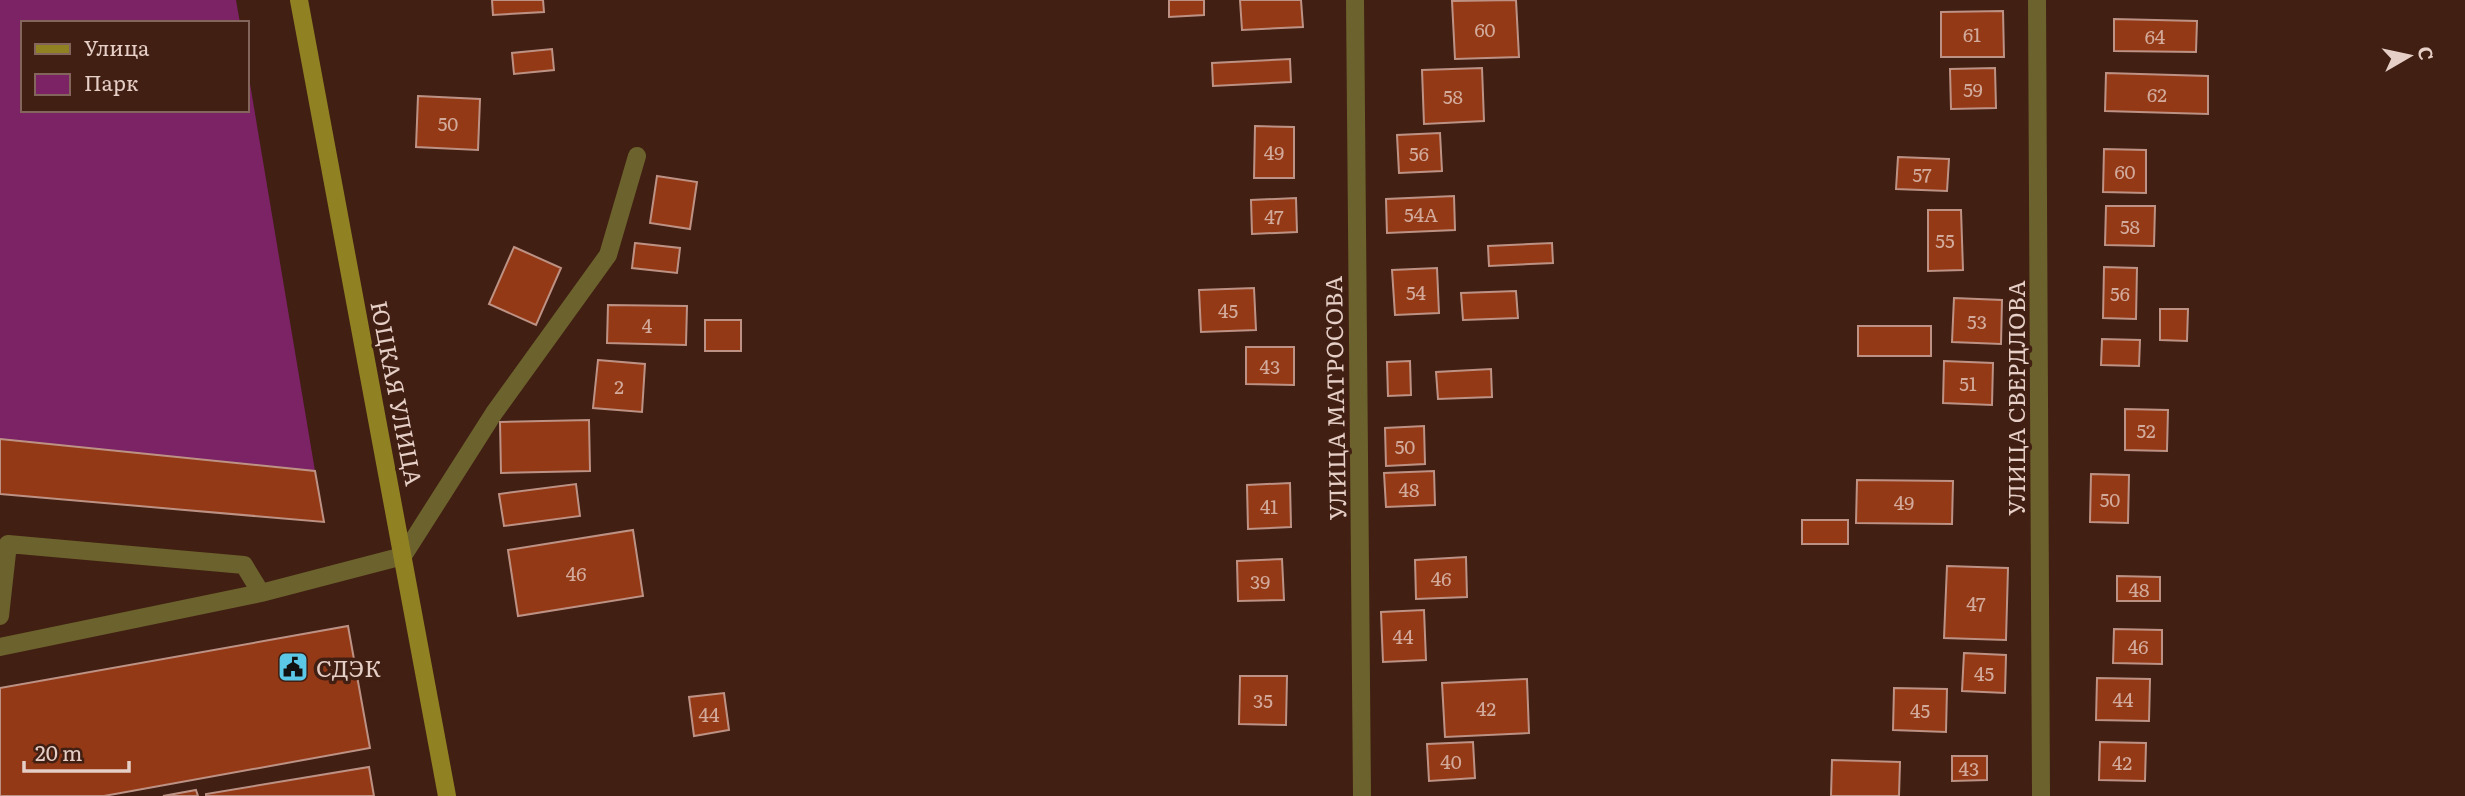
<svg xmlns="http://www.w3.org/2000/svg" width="2465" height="796" viewBox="0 0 2465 796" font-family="Literata,serif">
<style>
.green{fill:#7b2365}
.building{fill:#943916;stroke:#bd9284;stroke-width:2}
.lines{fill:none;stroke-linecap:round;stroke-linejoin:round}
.service{stroke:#6b622d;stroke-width:18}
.minor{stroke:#6b622d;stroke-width:18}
.secondary{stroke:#908123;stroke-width:18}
.labels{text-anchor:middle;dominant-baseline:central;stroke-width:7;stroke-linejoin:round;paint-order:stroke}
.number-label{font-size:19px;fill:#d2aa9b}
.street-label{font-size:23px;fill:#e6cfc7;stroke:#411f13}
.poi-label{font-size:23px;fill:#e6cfc7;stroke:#411f13;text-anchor:start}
</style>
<rect width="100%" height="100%" fill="#411f13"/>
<path class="green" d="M0 0H236L240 23H23V110H247V66L315 471 0 439Z"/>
<path class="building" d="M492 0H543L544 12 493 15Z
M1169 0H1204V15L1169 17Z
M1240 0H1301L1303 27 1242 30Z
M1516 0 1519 57 1455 59 1452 1Z
M2003 11 2004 57H1941V12Z
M2114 19 2197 21 2196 52 2114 51Z
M552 49 554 70 514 74 512 53Z
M1290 59 1291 82 1213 86 1212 63Z
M1482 68 1484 121 1424 124 1422 70Z
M1995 68 1996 108 1951 109 1950 69Z
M2106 73 2208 76V114L2105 111Z
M418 96 480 99 478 150 416 147Z
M1255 126 1294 127V178H1254Z
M1440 133 1442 171 1399 173 1397 135Z
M2104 149 2146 150V193L2103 192Z
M1898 157 1949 159 1947 191 1896 189Z
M657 176 697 182 690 229 650 223Z
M1454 196 1455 230 1387 233 1386 199Z
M1296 198 1297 232 1252 234 1251 200Z
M2106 206H2155L2154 246 2105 245Z
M1928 210H1961L1963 270 1928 271Z
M635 243 680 248 677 273 632 268Z
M1552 243 1553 263 1489 266 1488 246Z
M514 247 561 268 536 325 489 304Z
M2104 267 2137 268 2136 319 2103 318Z
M1437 268 1439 313 1395 315 1392 270Z
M1254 288 1256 330 1201 332 1199 290Z
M1516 291 1518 318 1463 320 1461 293Z
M1954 298 2002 300 2001 344 1952 342Z
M608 305 687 306 686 345 607 343Z
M2160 309H2188L2187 341 2160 340Z
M705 320H741V351H705Z
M1858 326H1931V356H1858Z
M2102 339 2140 340 2139 366 2101 365Z
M1246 347H1294V385L1246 384Z
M598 360 645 364 642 412 593 408Z
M1410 361 1411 395 1388 396 1387 362Z
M1944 361 1993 363 1992 405 1943 403Z
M1491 369 1492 397 1438 399 1436 372Z
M2125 409 2168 410 2167 451 2125 450Z
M589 420 590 471 501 473 500 422Z
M1424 426 1425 464 1386 466 1385 428Z
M0 439 315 471 324 522 0 494Z
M1434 471 1435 505 1386 507 1384 473Z
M2091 474 2129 475 2128 523 2090 522Z
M1857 480 1953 481 1952 524 1856 523Z
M1290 483 1291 527 1248 529 1247 485Z
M576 484 580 516 504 526 499 494Z
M1802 520H1848V544H1802Z
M633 530 643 596 518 616 508 550Z
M1466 557 1467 597 1416 599 1415 560Z
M1282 559 1284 600 1238 601 1237 561Z
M1947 566 2008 568 2006 640 1944 638Z
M2117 576 2160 577V601H2117Z
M1424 610 1426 660 1383 662 1381 612Z
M348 626 370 748 104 796H0V688Z
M2114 629 2162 630V664L2113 663Z
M1964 653 2006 655 2005 693 1962 691Z
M1240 676H1287L1286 725 1239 724Z
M2097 678 2150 679 2149 721 2096 720Z
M1527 679 1529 733 1445 737 1442 683Z
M1894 688 1947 689 1946 732 1893 730Z
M724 693 729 730 694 736 689 697Z
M1473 742 1475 778 1429 781 1427 744Z
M2100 742 2146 743 2145 781 2099 780Z
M1952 756H1987V780L1952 781Z
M1832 760 1900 762 1899 796H1831Z
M369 767 374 796H206V794Z
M196 790 198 796H163Z"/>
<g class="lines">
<path class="service" d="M0 616 8 544 244 565 261 593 403 556
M0 647 261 593"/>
<path class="minor" d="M1355 0 1362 796
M2037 0 2041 796
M403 556 494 413 608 255 637 156"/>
<path class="secondary" d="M299 0 447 796"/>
</g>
<defs>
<g id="civic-square" transform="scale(1.575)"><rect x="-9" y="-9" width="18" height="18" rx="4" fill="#5bc8e7" stroke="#411f13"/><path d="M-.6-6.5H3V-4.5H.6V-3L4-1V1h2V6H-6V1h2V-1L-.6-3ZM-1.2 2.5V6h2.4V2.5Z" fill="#111"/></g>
</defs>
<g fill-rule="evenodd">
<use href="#civic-square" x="293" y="667"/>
</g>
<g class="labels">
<g class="number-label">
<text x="1485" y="29">60</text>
<text x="1972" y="34">61</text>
<text x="2155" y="36">64</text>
<text x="1973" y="89">59</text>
<text x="2157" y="94">62</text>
<text x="1453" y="96">58</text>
<text x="448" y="123">50</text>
<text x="1274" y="152">49</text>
<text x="1419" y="153">56</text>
<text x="2125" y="171">60</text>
<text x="1922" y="174">57</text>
<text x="1421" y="214">54А</text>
<text x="1274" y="216">47</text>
<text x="2130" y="226">58</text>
<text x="1945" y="240">55</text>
<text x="1416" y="292">54</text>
<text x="2120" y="293">56</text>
<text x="1228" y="310">45</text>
<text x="1977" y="321">53</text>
<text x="647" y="325">4</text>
<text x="1270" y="366">43</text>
<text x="1968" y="383">51</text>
<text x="619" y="386">2</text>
<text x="2146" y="430">52</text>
<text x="1405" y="446">50</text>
<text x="1409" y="489">48</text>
<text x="2110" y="499">50</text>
<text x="1904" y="502">49</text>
<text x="1269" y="506">41</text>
<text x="576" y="573">46</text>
<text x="1441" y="578">46</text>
<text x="1260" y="581">39</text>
<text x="2139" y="589">48</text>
<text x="1976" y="603">47</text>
<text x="1403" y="636">44</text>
<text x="2138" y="646">46</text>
<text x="1984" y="673">45</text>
<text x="2123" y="699">44</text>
<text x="1263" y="700">35</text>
<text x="1486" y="708">42</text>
<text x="1920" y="710">45</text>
<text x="709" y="714">44</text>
<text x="1451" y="761">40</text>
<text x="2122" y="762">42</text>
<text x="1969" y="768">43</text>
</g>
<g class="street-label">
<text transform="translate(398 393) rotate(79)">ЮЦКАЯ УЛИЦА</text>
<text transform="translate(1334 398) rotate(-91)">УЛИЦА МАТРОСОВА</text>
<text transform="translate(2015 398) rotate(-90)">УЛИЦА СВЕРДЛОВА</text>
</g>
<g class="poi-label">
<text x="316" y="667">СДЭК</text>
</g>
</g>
<rect x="21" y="21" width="228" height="91" fill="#411f13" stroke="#83655b" stroke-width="2"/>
<rect x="35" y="44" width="35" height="10" fill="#908123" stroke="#83655b" stroke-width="2"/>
<text x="84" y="56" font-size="21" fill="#e6cfc7">Улица</text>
<rect x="35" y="74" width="35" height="21" fill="#7b2365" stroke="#83655b" stroke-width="2"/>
<text x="84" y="91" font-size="21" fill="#e6cfc7">Парк</text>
<g transform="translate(2409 56) rotate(81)" stroke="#411f13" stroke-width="5" paint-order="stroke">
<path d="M0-5L12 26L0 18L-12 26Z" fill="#e6cfc7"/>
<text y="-10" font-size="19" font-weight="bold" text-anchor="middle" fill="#e6cfc7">С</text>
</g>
<path d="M24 761v10h105v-10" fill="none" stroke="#e6cfc7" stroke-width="3.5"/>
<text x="35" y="761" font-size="21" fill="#e6cfc7" stroke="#411f13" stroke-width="5" paint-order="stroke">20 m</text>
</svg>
